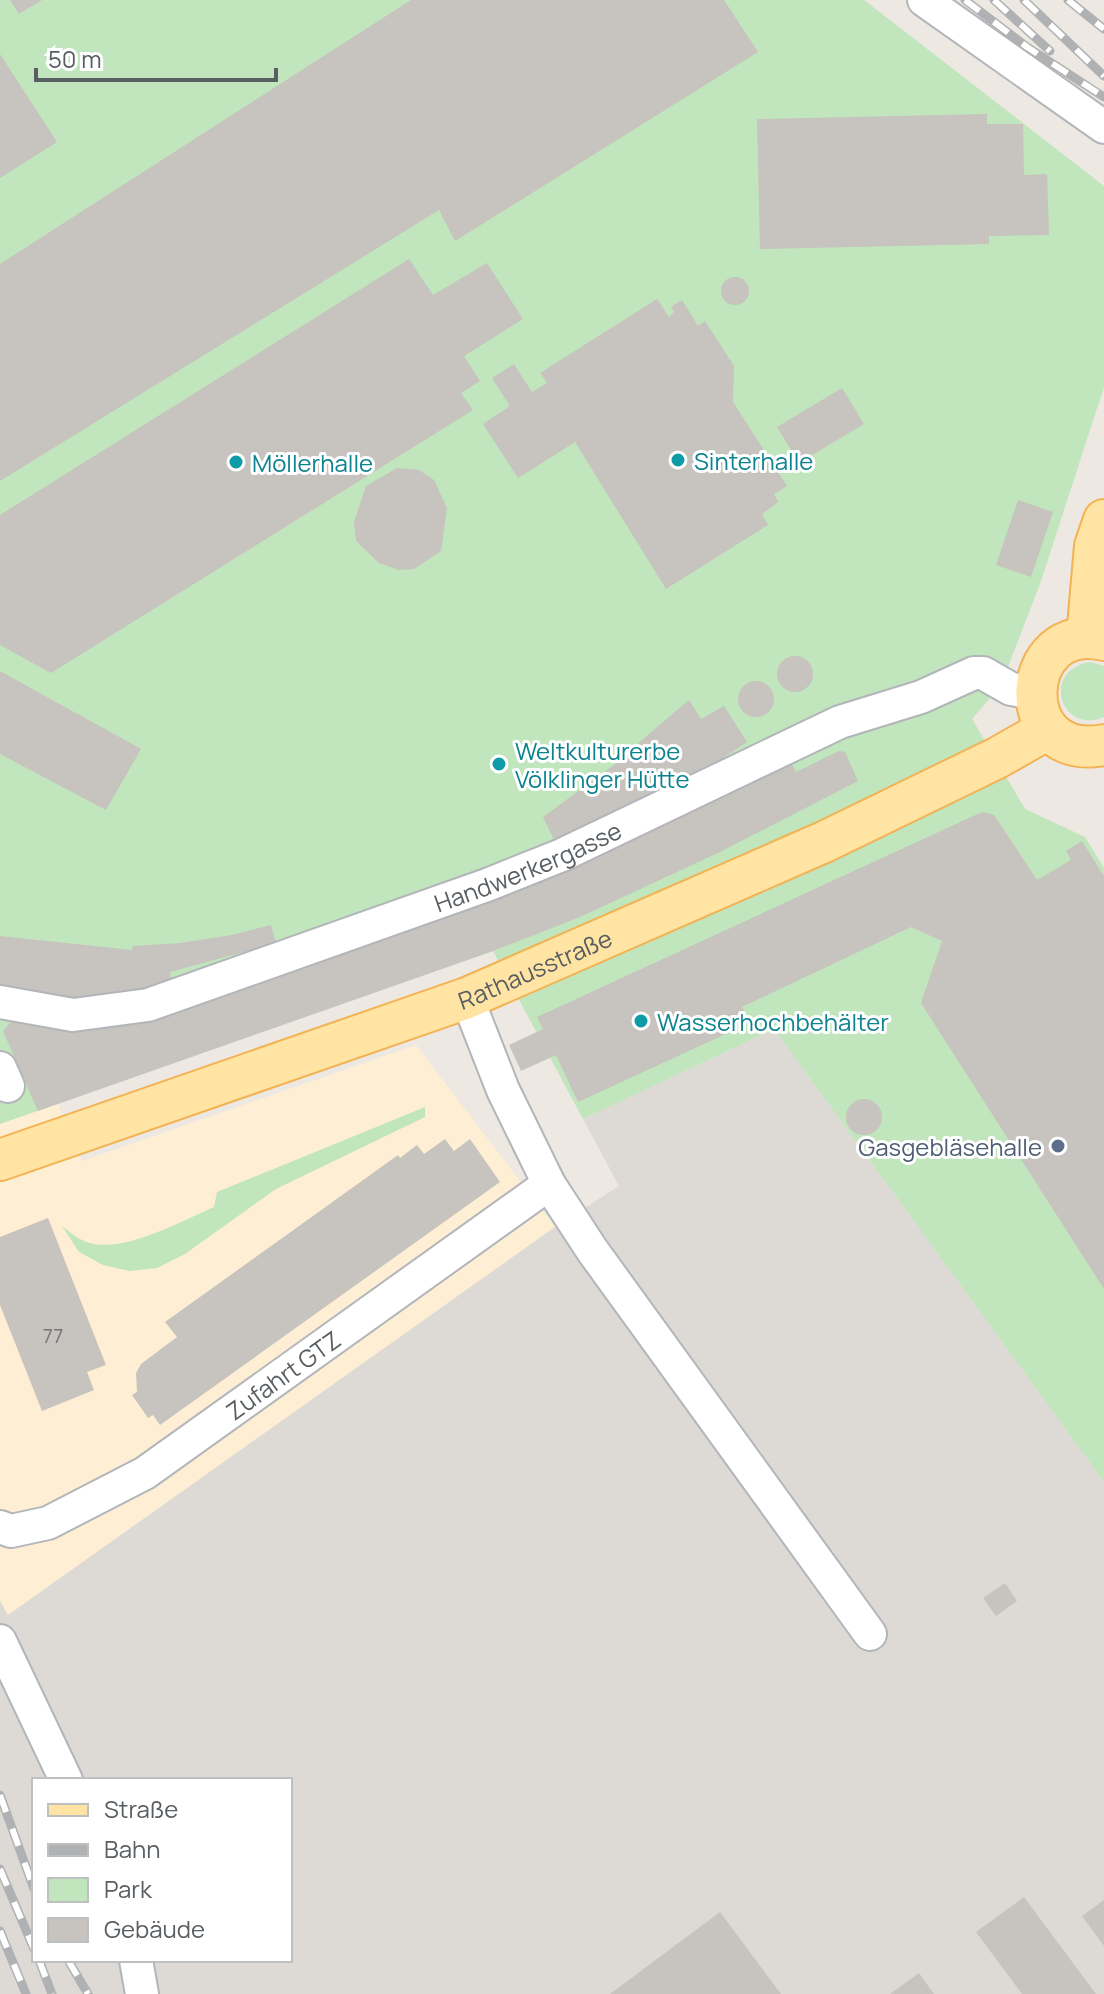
<svg xmlns="http://www.w3.org/2000/svg" width="1104" height="1994" viewBox="0 0 1104 1994" font-family="Manrope,sans-serif">
<style>
.commercial{fill:#feefd4}
.industrial{fill:#dddad5;fill-rule:evenodd}
.green{fill:#c1e5bc}
.building{fill:#c7c3be}
.lines{fill:none;stroke-linecap:round;stroke-linejoin:round}
.minor-casing{stroke:#b2b5b9;stroke-width:36}
.major-casing{stroke:#f3b254;stroke-width:44}
.minor{stroke:#fff;stroke-width:32}
.major{stroke:#ffe4a3;stroke-width:40}
.rail-casing{stroke:#b0b1b2;stroke-width:9}
.rail{stroke:#fff;stroke-width:6;stroke-dasharray:18;stroke-linecap:butt}
.culture-dot{fill:#0f9aa8;stroke:#fff;stroke-width:3}
.service-dot{fill:#5c6f8a;stroke:#fff;stroke-width:3}
.labels{text-anchor:middle;dominant-baseline:central;stroke-width:6;stroke-linejoin:round;paint-order:stroke}
.number-label{font-size:20px;fill:#747779}
.culture-label{font-size:24px;fill:#0d838f;stroke:#fff;text-anchor:start}
.street-label{font-size:24px;fill:#595e62;stroke:#fff}
.service-label{font-size:24px;fill:#4e5e75;stroke:#fff;text-anchor:end}
</style>
<rect width="100%" height="100%" fill="#ede8e1"/>
<path class="commercial" d="M416 1045 555 1227 7 1616 0 1601V1124L58 1104 82 1161Z"/>
<path class="industrial" d="M774 1029 1104 1482V1994H0V1601L8 1615 555 1227 619 1186 583 1119ZM34 1780H290V1960H34Z"/>
<path class="green" d="M0 0H864L1104 186V387L1040 584 1007 669 985 691 991 697 972 719 1025 809 1085 837 1104 868V1482L774 1029 583 1119 493 951 0 1124Z
M1090 662 1104 666V717C1061 735 1040 671 1090 662Z
M425 1107V1117L276 1189 185 1254 157 1268 130 1271 103 1265 79 1252 62 1226C68 1230 75 1237 82 1240 117 1258 181 1221 214 1207L217 1192Z"/>
<path class="building" d="M10 0H42L19 14Z
M411 0H724L758 52 455 241 439 210 0 481V264Z
M0 54 57 142 0 178Z
M987 114V124H1023L1024 175 1047 174 1049 235 989 236V244L760 249 757 119Z
M409 259 433 295 487 263 523 319 464 356 480 381 461 393 473 410 51 673 0 645V515Z
M721 291a14 14 0 1 1 28 0a14 14 0 1 1-28 0Z
M657 299 669 317 674 312 671 307 682 300 698 326 705 321 734 366 733 402 787 486 774 494 778 502 762 514 768 525 666 589 575 442 518 478 483 424 510 406 492 378 514 364 532 392 547 383 540 373Z
M842 388 864 424 799 463 777 427Z
M397 468 419 470 434 480 447 508 441 551 414 569 399 570 379 563 356 541 354 522 366 486Z
M1018 500 1053 512 1031 577 996 565Z
M777 674a18 18 0 1 1 36 0a18 18 0 1 1-36 0Z
M0 671 141 749 106 810 0 754Z
M738 699a18 18 0 1 1 36 0a18 18 0 1 1-36 0Z
M689 700 701 719 724 706 747 742 668 795 557 846 543 817 637 748 635 746Z
M839 751 845 752 858 781 720 852 580 917 493 951 38 1111 3 1031 15 1017 71 1027 789 759 796 772Z
M982 812 994 815 1037 880 1071 860 1066 851 1082 841 1104 876V1289L921 1003 942 941 911 927 742 1007 744 1011 739 1013 745 1025 578 1102 556 1055 521 1071 509 1045 543 1029 537 1017Z
M271 925 276 943 170 972 172 985 99 1003 27 996 0 984V936L132 950 133 946 180 943 232 935Z
M846 1117a18 18 0 1 1 36 0a18 18 0 1 1-36 0Z
M445 1139 454 1151 470 1139 500 1182 160 1425 153 1415 148 1418 132 1395 137 1392 136 1373 141 1364 177 1337 165 1322 398 1155 400 1158 417 1145 424 1154Z
M48 1218 106 1365 87 1372 94 1390 42 1411 0 1305V1237Z
M1005 1583 1017 1601 996 1616 983 1598Z
M1024 1897 1096 1994H1022L976 1932Z
M1104 1900V1946L1082 1916Z
M720 1912 781 1994H610Z
M919 1973 934 1994H890Z"/>
<g class="lines">
<g class="minor-casing">
<g id="minor">
<path d="M924 0 1104 127"/>
<path d="M467 998 503 1090 549 1184 592 1250 870 1634"/>
<path id="s1" d="M0 1002 73 1015 148 1005 487 885 562 855 840 722 921 697 974 673H983L1011 689 1035 693"/>
<path d="M0 1068 8 1086"/>
<path id="s2" d="M0 1527 11 1531 48 1523 145 1473 549 1184"/>
<path d="M0 1641 66 1780"/>
<path d="M136 1960 142 1994"/>
</g>
</g>
<g class="major-casing">
<g id="major">
<path d="M1087 638 1095 546 1104 520"/>
<path d="M1104 640C1018 619 1010 763 1104 745"/>
<path id="s3" d="M0 1160 467 998 824 842 997 758 1048 729"/>
</g>
</g>
<use href="#minor" class="minor"/>
<use href="#major" class="major"/>
<g class="rail-casing">
<path id="rail" d="M965 0 1027 47 1104 97
M994 0 1050 51
M1024 0 1104 76
M1068 0 1104 29
M0 1795 34 1889
M0 1869 34 1949
M0 1931 26 1994
M39 1960 52 1994
M68 1960 88 1994"/>
</g>
<use href="#rail" class="rail"/>
</g>
<g class="culture-dot">
<circle cx="678" cy="460" r="8"/>
<circle cx="236" cy="462" r="8"/>
<circle cx="499" cy="764" r="8"/>
<circle cx="641" cy="1021" r="8"/>
</g>
<circle class="service-dot" cx="1058" cy="1146" r="8"/>
<g class="labels">
<g class="number-label">
<text x="53" y="1335">77</text>
</g>
<g class="culture-label">
<text x="694" y="460">Sinterhalle</text>
<text x="252" y="462">Möllerhalle</text>
<text x="515" y="750">Weltkulturerbe<tspan x="515" dy="28">Völklinger Hütte</tspan></text>
<text x="657" y="1021">Wasserhochbehälter</text>
</g>
<g class="street-label">
<text stroke="none"><textPath href="#s1" startOffset="554">Handwerkergasse</textPath></text>
<text stroke="none"><textPath href="#s3" startOffset="568">Rathausstraße</textPath></text>
<text stroke="none"><textPath href="#s2" startOffset="328">Zufahrt GTZ</textPath></text>
</g>
<g class="service-label">
<text x="1042" y="1146">Gasgebläsehalle</text>
</g>
</g>
<rect x="32" y="1778" width="260" height="184" fill="#ffffff" stroke="#bdbfc0" stroke-width="2"/>
<rect x="48" y="1804" width="40" height="12" fill="#ffe4a3" stroke="#bdbfc0" stroke-width="2"/>
<text x="104" y="1818" font-size="24" fill="#595e62">Straße</text>
<rect x="48" y="1844" width="40" height="12" fill="#b0b1b2" stroke="#bdbfc0" stroke-width="2"/>
<text x="104" y="1858" font-size="24" fill="#595e62">Bahn</text>
<rect x="48" y="1878" width="40" height="24" fill="#c1e5bc" stroke="#bdbfc0" stroke-width="2"/>
<text x="104" y="1898" font-size="24" fill="#595e62">Park</text>
<rect x="48" y="1918" width="40" height="24" fill="#c7c3be" stroke="#bdbfc0" stroke-width="2"/>
<text x="104" y="1938" font-size="24" fill="#595e62">Gebäude</text>
<path d="M36 68v12h240v-12" fill="none" stroke="#595e62" stroke-width="4"/>
<text x="48" y="68" font-size="24" fill="#595e62" stroke="#ffffff" stroke-width="6" paint-order="stroke">50 m</text>
</svg>
